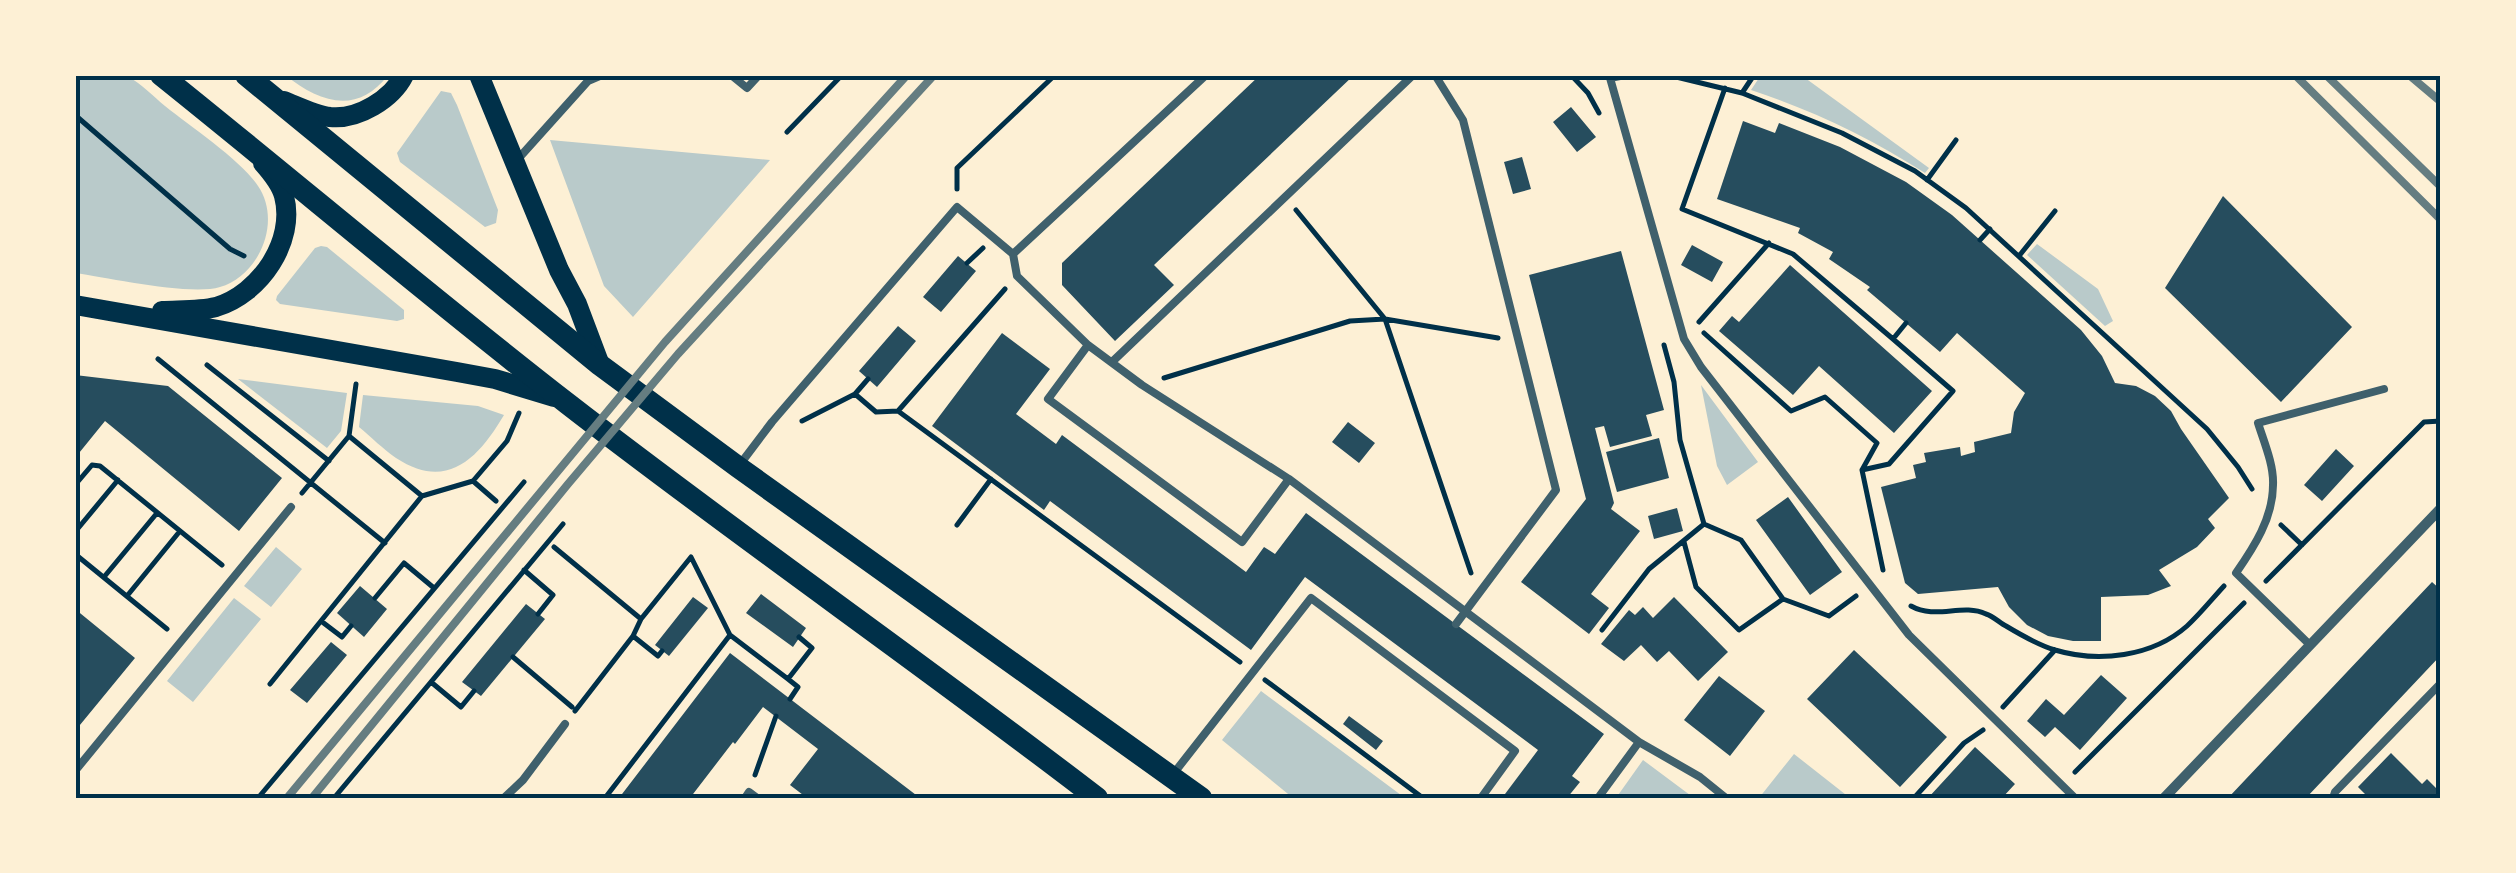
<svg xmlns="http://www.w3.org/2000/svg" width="2516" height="873" viewBox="0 0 2516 873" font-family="Commissioner,sans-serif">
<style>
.green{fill:#b9caca}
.building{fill:#264d5e}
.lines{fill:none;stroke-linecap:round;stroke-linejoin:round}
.path{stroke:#003049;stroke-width:5}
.service{stroke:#3f606c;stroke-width:8}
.minor{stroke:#3f606c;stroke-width:10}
.secondary{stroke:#003049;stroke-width:20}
.primary{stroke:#003049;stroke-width:22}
.rail{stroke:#657d81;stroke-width:8}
.neatline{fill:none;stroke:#003049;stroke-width:4}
</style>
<rect width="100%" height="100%" fill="#fdf0d5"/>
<path class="green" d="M75 75C88 75 118 72 128 77 141 83 154 97 165 106 191 127 241 160 258 186 282 221 260 275 220 287 191 296 109 278 75 273Z
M285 75H388C357 116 319 102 285 75Z
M1761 75H1801L1929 168 1925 173C1871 138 1812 110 1751 90Z
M441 91 451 93 457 105 498 210 496 223 485 227 400 162 397 153Z
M550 140 770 160 633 317 604 286Z
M2037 244 2098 289 2113 321 2105 326 2027 255Z
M321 246 327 247 404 310V319L397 321 280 304 276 300 277 296 315 248Z
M238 379 347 393 341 431 327 448Z
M1701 385 1758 462 1727 485 1717 466Z
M363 395 478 406 504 415C479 457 448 492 396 458 383 449 371 437 359 427Z
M276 547 302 569 271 607 244 586Z
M234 598 261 619 193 702 167 681Z
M1261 691 1405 798H1293L1222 740Z
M1794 754 1850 798H1759Z
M1643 760 1694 798H1616Z"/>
<path class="building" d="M1260 75H1354L1154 265 1174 285 1115 341 1062 285V263Z
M1571 107 1596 137 1577 152 1553 122Z
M1743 121 1775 133 1779 123 1840 147 1906 182 1952 215 2081 330 2102 356 2115 383 2136 386 2155 396 2171 411 2181 429 2229 498 2208 519 2215 528 2197 547 2159 570 2171 586 2148 595 2101 597V641H2073L2048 636 2027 625 2009 607 1998 587 1918 594 1905 583 1881 487 1916 478 1913 465 1926 462 1924 453 1960 447 1961 456 1975 452 1974 442 2011 433 2014 412 2025 393 1957 333 1940 352 1867 290 1870 287 1829 259 1833 252 1798 233 1800 228 1717 199Z
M1522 157 1531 189 1513 194 1504 162Z
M2223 196 2352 327 2281 402 2165 288Z
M1692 245 1723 262 1712 282 1681 265Z
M1621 251 1664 410 1646 415 1652 436 1610 447 1604 426 1595 428 1614 503 1611 509 1640 531 1591 594 1609 608 1589 634 1521 582 1586 499 1529 275Z
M958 256 976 271 941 312 923 297Z
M1790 265 1932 391 1894 433 1819 366 1793 395 1719 331 1732 316 1739 322Z
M898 326 916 341 877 387 859 371Z
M1002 333 1050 369 1016 414 1056 444 1062 435 1246 572 1264 547 1275 554 1306 513 1604 734 1572 776 1580 782 1567 798H1502L1538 750 1305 577 1251 650 1050 501 1044 510 932 426Z
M75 375 168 386 282 478 239 531 105 421 75 458Z
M1348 422 1375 443 1359 463 1332 442Z
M1659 438 1669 478 1617 492 1606 452Z
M2336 449 2354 466 2322 501 2304 485Z
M1788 497 1842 572 1810 595 1756 520Z
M1677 508 1683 531 1654 539 1648 516Z
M2432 582 2441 590V655L2306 798H2228Z
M360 586 387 609 364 637 337 613Z
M761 594 806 628 793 647 746 613Z
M693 597 708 608 669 656 655 645Z
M1674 597 1728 652 1698 681 1669 651 1657 662 1641 645 1624 661 1601 644 1629 610 1635 615 1643 607 1653 618Z
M526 604 545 619 481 696 462 682Z
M75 609 135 658 75 731Z
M331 642 347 655 307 703 290 690Z
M1854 650 1947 737 1900 787 1807 699Z
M730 653 920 798H807L790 785 818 749 763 707 735 744 733 742 690 798H619Z
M2101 675 2127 698 2080 750 2055 727 2045 737 2027 721 2046 699 2064 715Z
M1719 676 1765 711 1730 756 1684 720Z
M1349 716 1383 741 1376 750 1343 724Z
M1975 747 2015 784 2002 798H1928Z
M2391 753 2422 784 2427 779 2437 789 2441 785V798H2369L2358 787Z"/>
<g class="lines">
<path class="path" d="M1571 75 1588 93 1599 113
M1668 75 1742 93 1842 133 1915 171 1966 208 2207 429 2238 467 2252 489
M1725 88 1682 209 1793 254 1893 339 1906 323
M1742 93 1754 75
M75 115 230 249 244 256
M787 132 842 75
M1927 180 1956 140
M957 189V168L1055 75
M1296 210 1385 319 1471 573
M1980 240 1990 229
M2019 256 2055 211
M967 263 983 248
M1699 322 1769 243
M1704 333 1791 411 1825 397 1877 443 1862 470 1883 570
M1664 345 1674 382 1680 440 1704 524 1741 540 1783 599 1829 616 1856 596
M158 359 385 543
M207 365 329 461
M1164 378 1350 321 1385 319 1498 338
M855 394 868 379
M898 411 1005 289
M802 421 855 394 876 412 898 411 1240 662
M349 436 422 496
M1862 470 1889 464 1953 391 1893 339
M473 481 496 501
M75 485 92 465 100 466 222 565
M302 493 349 436 356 384
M957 525 991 479
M2281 525 2302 545
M75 532 118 480
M1684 542 1696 587 1739 630 1783 599
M554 547 641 619 633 636 575 711
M75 554 167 629
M524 570 553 595 538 614
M104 577 157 513
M2266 581 2424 422 2441 421
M127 596 180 531
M375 598 404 563 434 588
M1911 606C1936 620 1962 603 1986 614 1993 616 2000 623 2006 626 2021 635 2038 645 2055 650 2098 663 2152 657 2187 626 2200 614 2212 599 2224 586
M641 619 691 557 730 635
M321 621 342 637 351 626
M1602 630 1649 569 1704 524
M633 636 658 656 662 651
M513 657 572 707
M1265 680 1423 798
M431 682 461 707 474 691
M270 684 422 496 473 481 507 441 519 413
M790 699 798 687 788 679 812 648 799 637
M2003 707 2055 650
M2075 772 2244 603
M755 775 776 716
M258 798 524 482
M334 798 563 524
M605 798 730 635 788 679
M1914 798 1964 743 1983 730"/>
<path class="service" d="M731 75 747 88 759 75
M1435 75 1463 120 1556 490 1456 624
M1625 75 1610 78 1684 339 1701 367 1909 635 2075 798
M518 159 588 81 602 75
M1013 254 1206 75
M1088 345 1048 399 1242 542 1289 479 1639 742 1598 798
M1112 362 1413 75
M741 463 772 422 957 207 1013 254 1017 276 1088 345 1142 385 1289 479
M2310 645 2236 573C2254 547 2273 518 2273 485 2274 465 2264 442 2258 423L2384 389
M1639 742 1700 777 1726 798
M75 771 291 507
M1174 773 1311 598 1515 751 1481 798
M504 798 523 780 565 724
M745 798 749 792 757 798
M2333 798 2335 792 2441 683"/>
<path class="minor" d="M2164 798 2441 508"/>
<path class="secondary" d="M479 75 559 270 577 304 600 365
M284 101C299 107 315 115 330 117 358 120 392 99 404 75
M75 305 457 372 495 379 554 397
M162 311C179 310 200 311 216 307 260 294 296 241 284 196 281 184 271 172 263 163"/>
<path class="primary" d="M161 75C297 184 430 297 568 404 742 539 923 664 1097 798
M246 75 600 365 738 467 1201 798"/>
<path class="rail" d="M2295 75 2441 220
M2326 75 2441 187
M2409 75 2441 102
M287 798 665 342 907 75
M312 798 568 484 678 354 934 75"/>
</g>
<rect width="2516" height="873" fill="none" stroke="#fdf0d5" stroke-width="155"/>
<rect x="78" y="78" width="2360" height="718" class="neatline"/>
</svg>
